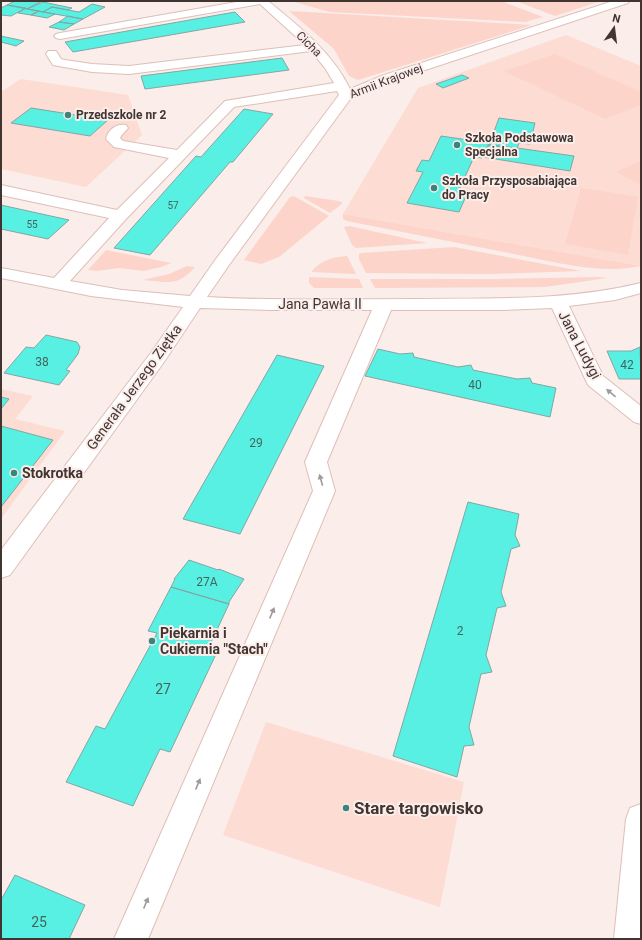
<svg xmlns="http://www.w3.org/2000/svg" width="642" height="940" viewBox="0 0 642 940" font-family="Roboto,sans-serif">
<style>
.built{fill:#fcdcd3}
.green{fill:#fcd4ca}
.building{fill:#57f0e2;stroke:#84a6a2}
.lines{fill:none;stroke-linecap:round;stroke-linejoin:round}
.minor-casing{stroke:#debfb7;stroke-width:2}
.minor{fill:#fff;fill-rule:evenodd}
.oneway{fill:#a09a98}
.poi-dot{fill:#3c837c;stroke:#fbedea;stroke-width:1.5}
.labels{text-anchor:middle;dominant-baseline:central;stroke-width:4;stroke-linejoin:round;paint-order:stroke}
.far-number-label{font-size:10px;fill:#46645e}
.far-street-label{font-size:12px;fill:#413532;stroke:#fbedea}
.far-poi-label{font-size:12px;font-weight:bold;fill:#413532;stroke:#fbedea;text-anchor:start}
.number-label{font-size:12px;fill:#46645e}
.street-label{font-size:14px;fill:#413532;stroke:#fbedea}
.poi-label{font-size:14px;font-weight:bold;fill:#413532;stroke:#fbedea;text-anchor:start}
.near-number-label{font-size:14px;fill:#46645e}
.near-poi-label{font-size:17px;font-weight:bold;fill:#413532;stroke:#fbedea;text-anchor:start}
</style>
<rect width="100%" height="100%" fill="#fbedea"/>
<path class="built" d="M566 35 641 66V266L343 214 418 88Z
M21 79 128 95 142 135 86 187 1 169V92Z
M1 389 33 396 15 419 65 431 1 519Z
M266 722 464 782 440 907 223 835Z"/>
<path class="green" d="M291 1H501L543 17 525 22 330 12Z
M516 1H601L555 16Z
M289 11 532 25 358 80 349 76 334 49Z
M555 54 641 92V105L605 119 504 71Z
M641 161V185L616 172Z
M581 188 638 197 628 255 565 244Z
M294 196 329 216 279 257 261 264 244 260 290 197Z
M305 196 339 201 343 203 330 213 304 198Z
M343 214 641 266C598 275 551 261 509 253 455 242 401 232 347 221L343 219Z
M349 226 427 243 356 248 352 245 344 227Z
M454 247 581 271 491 274 366 273 359 259V254L362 253Z
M106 250 171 263 161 267 144 271 119 268 97 271 88 270Z
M347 256 356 274 311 272C321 260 333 257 347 256Z
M187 266 195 267C178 287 167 282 143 280L169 274Z
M309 277 359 279 363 288H314L309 283Z
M599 277 607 278 545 287 375 288 370 279H496Z"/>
<path class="building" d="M15 1H42L27 9 7 5Z
M43 2 72 8 68 10 52 7 43 12 27 9Z
M92 4 105 7 83 19 43 12 52 7 79 12Z
M7 5 26 8 11 16 1 15V8Z
M26 8 27 9 39 11 31 15 18 13Z
M39 11 43 12 55 14 47 18 31 15Z
M235 12 245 22 73 52 65 42Z
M68 16 83 19 74 24 59 22Z
M59 22 74 24 64 30 49 27Z
M1 36 24 41 16 46 1 42Z
M282 58 289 70 145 89 141 76Z
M462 75 469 78 443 88 436 84Z
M31 108 108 120 90 136 11 123Z
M244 109 273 114 233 162H230L150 255 114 248 196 156 201 157Z
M499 118 535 123 530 144 519 143 517 149 489 145Z
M441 136 489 143 482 158 474 157 458 192 467 194 459 212 407 203 423 172 416 171 422 160 429 161Z
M489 145 517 148 574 156 570 171 483 157Z
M1 205 69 220 48 239 1 229Z
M46 335 77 342 80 347 78 354 66 370 70 371 59 385 4 373 26 347 34 348Z
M640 347 641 379H619L607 351H631Z
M378 349 400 354 413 353 414 357 458 367 471 365 473 370 517 379 530 378 532 383 556 388 550 417 365 376Z
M277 355 324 366 240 534 183 519Z
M1 397 9 399 1 409Z
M1 426 53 440 1 507Z
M468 502 519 514 515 535 520 546 511 549 501 592 506 606 497 608 486 655 492 672 481 674 469 727 474 745 464 746 457 777 393 756Z
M189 560 218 570 219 569 244 579 229 602V604L171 587 175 579H174Z
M171 587 229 604 208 649 217 652 170 752 160 749 133 806 66 782 96 726 105 729 157 633 148 631Z
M15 875 85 905 69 939H1V900Z"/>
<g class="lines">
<g class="minor-casing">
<path id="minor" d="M242 1H268C300 27 332 52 350 89L384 75 613 1H629L628 3 392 81 351 98 229 265 207 297C277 301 347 299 417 299 493 298 567 301 641 283V293L615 300 569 306 603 376 641 406V424L634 422 588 385 552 308 502 310H391L327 462 335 491 148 939H114L313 491 305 462 372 310H270L200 308 164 362 10 575 1 578V550L150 354 183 307 91 296 1 278V268L54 278 109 218 1 195V185L117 210 169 158 114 147 106 139C108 130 116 123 126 125L128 128 121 136 120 138 123 141 177 150 225 101 334 83 325 68 311 51 129 74 92 72 53 65 46 54 48 51H56L61 59 65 60 92 64 129 66 305 45 260 4 60 39 56 38 54 36 56 34 60 33ZM337 91 339 95 216 259 190 296 122 290 70 281 126 219 234 107Z
M641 804V939H614L626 819 630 808Z"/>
</g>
<use href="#minor" class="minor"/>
</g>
<defs><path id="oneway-solid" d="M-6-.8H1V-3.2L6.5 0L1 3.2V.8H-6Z"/></defs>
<g class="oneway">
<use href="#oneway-solid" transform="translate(611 393) rotate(-140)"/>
<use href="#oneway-solid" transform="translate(321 480) rotate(-105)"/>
<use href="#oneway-solid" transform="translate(272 613) rotate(-67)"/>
<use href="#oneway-solid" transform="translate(198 784) rotate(-67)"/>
<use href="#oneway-solid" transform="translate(146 903) rotate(-67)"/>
</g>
<g class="poi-dot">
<circle cx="68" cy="115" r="4"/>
<circle cx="457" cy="145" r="4"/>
<circle cx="434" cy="188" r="4"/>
<circle cx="14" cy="473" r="4"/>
<circle cx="152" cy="641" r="4"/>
<circle cx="346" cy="808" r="4"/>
</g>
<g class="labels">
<g class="far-number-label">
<text x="173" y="205">57</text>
<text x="32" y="224">55</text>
</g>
<g class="far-street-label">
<text transform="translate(309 44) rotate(45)">Cicha</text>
<text transform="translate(386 81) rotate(-21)">Armii Krajowej</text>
</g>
<g class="far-poi-label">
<text x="76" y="115">Przedszkole nr 2</text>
<text x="465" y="138">Szkoła Podstawowa<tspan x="465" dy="14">Specjalna</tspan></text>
<text x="442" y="181">Szkoła Przysposabiająca<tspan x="442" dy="14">do Pracy</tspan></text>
</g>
<g class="number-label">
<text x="42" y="362">38</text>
<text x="627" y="365">42</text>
<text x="475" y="385">40</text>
<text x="256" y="443">29</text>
<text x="207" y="582">27A</text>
<text x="460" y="631">2</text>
</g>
<g class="street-label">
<text x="320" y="304">Jana Pawła II</text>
<text transform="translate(580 345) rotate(62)">Jana Ludygi</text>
<text transform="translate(134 387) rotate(-54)">Generała Jerzego Ziętka</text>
</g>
<g class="poi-label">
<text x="22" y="473">Stokrotka</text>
<text x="160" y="633">Piekarnia i<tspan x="160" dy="16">Cukiernia "Stach"</tspan></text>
</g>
<g class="near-number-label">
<text x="163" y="689">27</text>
<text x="39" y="922">25</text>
</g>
<g class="near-poi-label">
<text x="354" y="808">Stare targowisko</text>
</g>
</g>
<rect width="642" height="940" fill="none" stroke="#413532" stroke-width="4"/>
<g transform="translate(614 28) rotate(14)" stroke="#fbedea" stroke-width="3" paint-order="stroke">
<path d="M0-3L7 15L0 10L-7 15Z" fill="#413532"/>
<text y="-6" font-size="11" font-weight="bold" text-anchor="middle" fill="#413532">N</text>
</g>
</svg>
